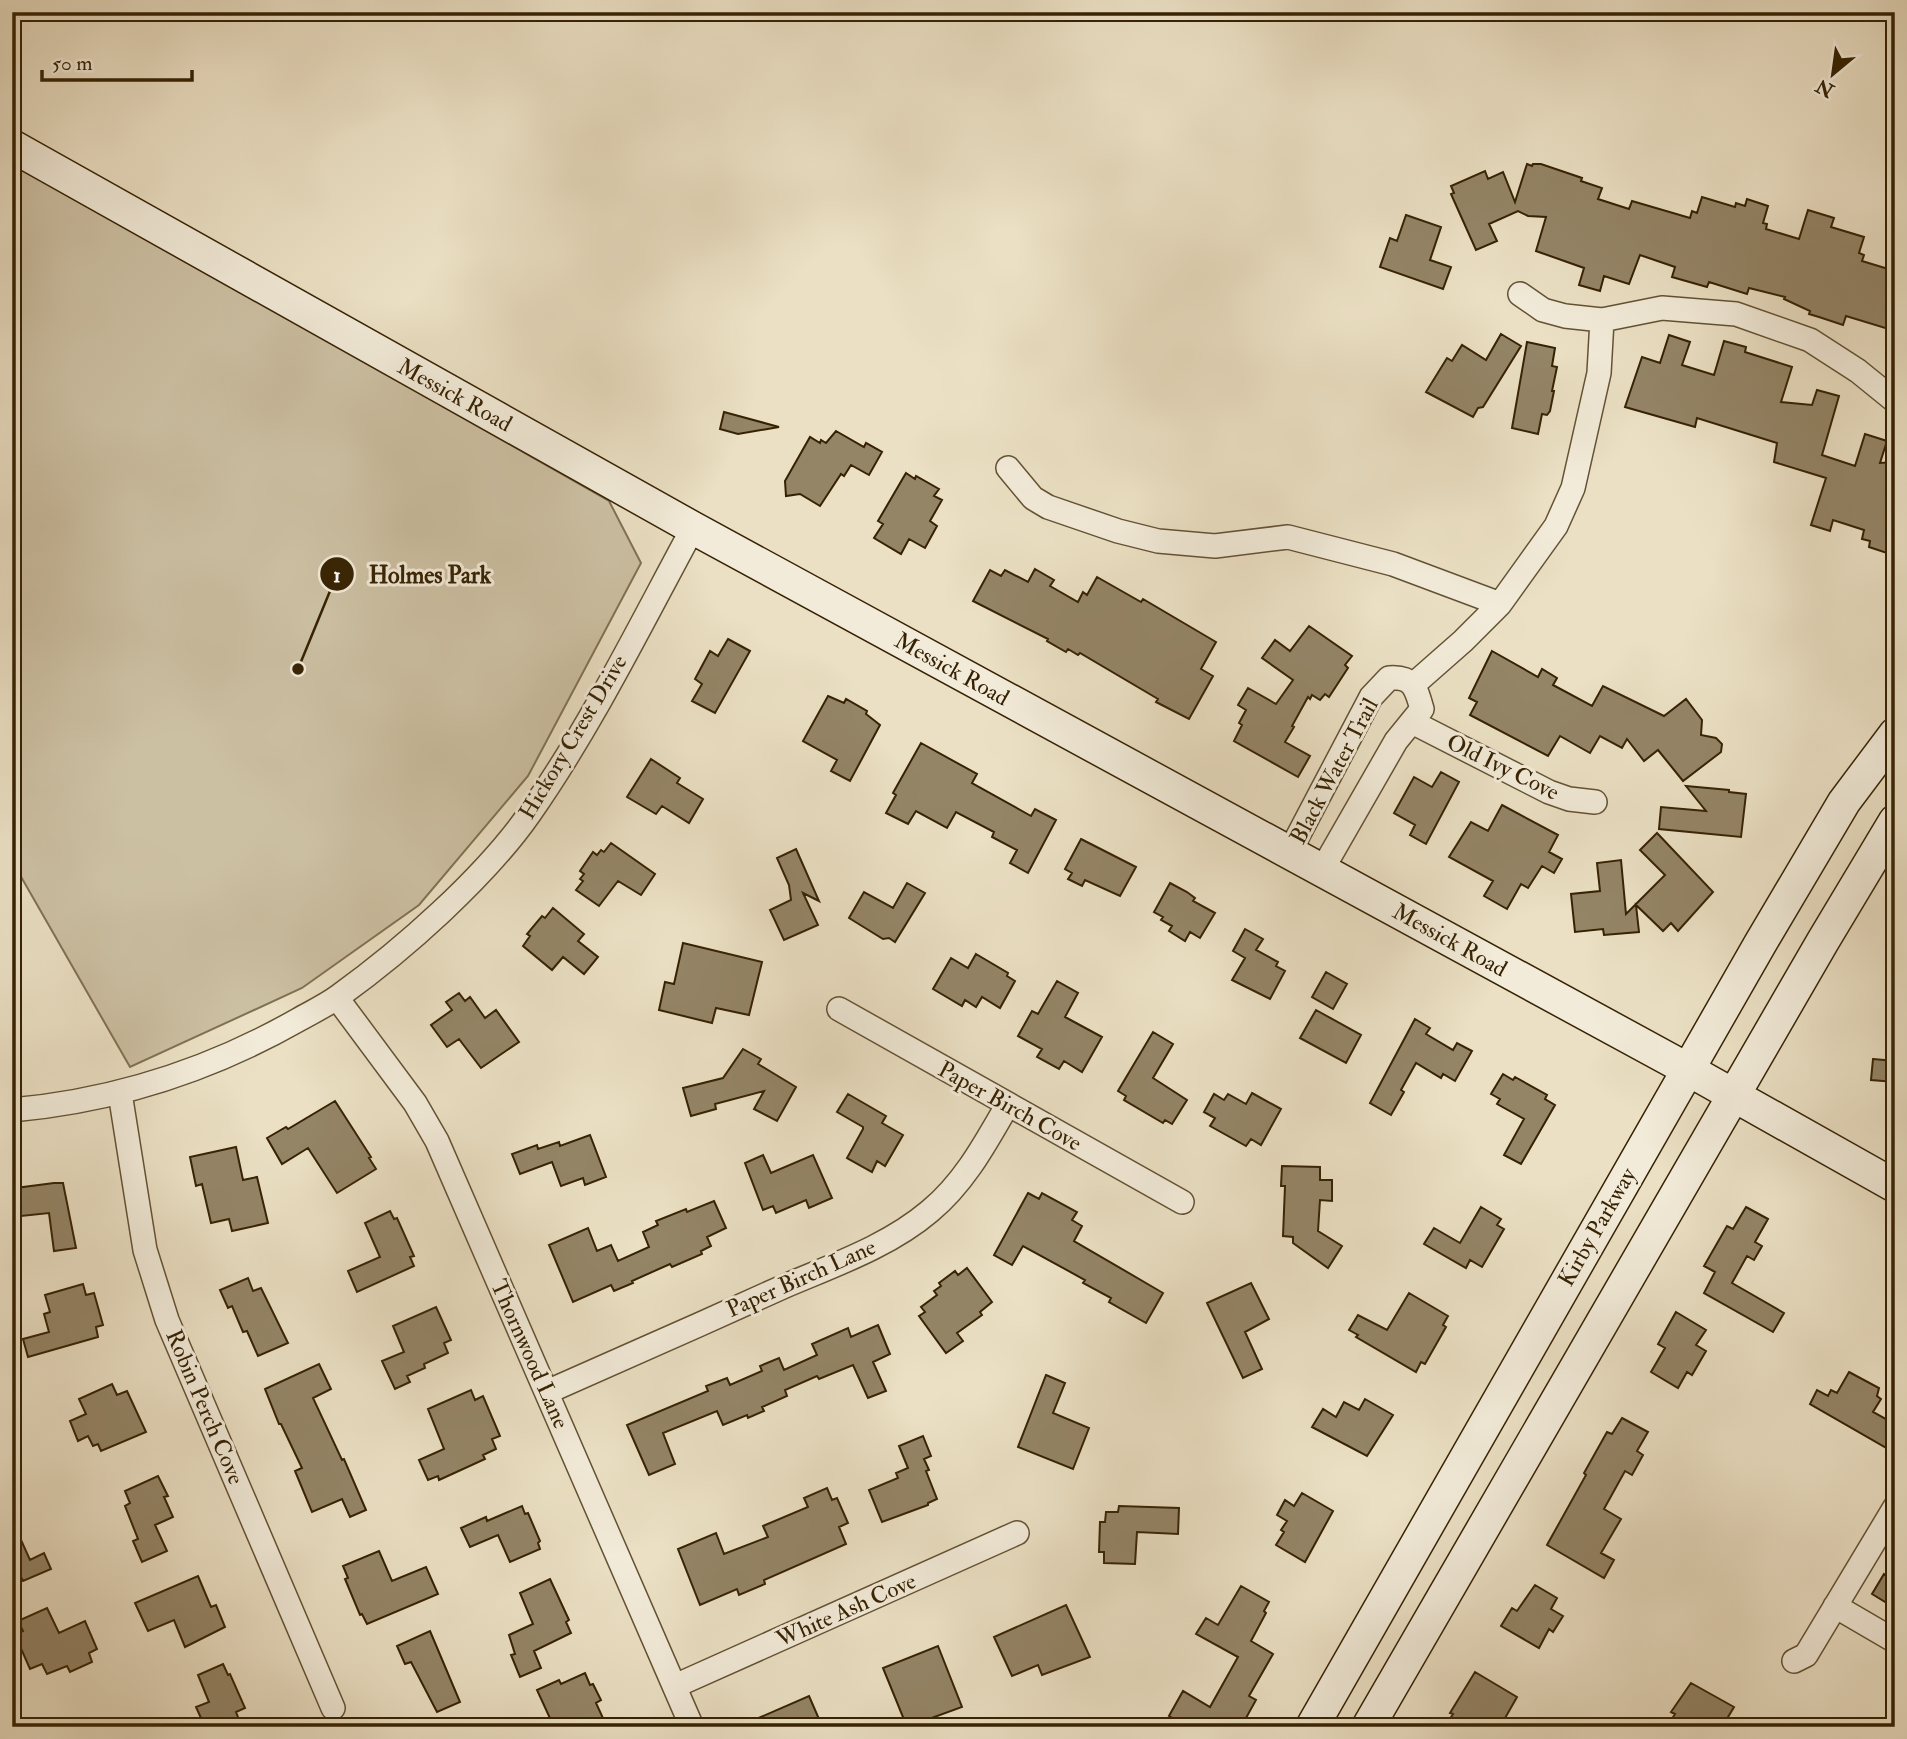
<svg xmlns="http://www.w3.org/2000/svg" width="1907" height="1739" viewBox="0 0 1907 1739" font-family="'IM FELL Double Pica',serif">
<style>
.green{fill:#ccc0a3;stroke:#817153;stroke-width:2}
.building{fill:#948567;stroke:#362203;stroke-width:2}
.lines{fill:none;stroke-linecap:round;stroke-linejoin:round}
.street-casing{stroke:#635233;stroke-width:26}
.secondary-casing{stroke:#362203;stroke-width:35}
.street{stroke:#f2ebd9;stroke-width:23}
.secondary{stroke:#f2ebd9;stroke-width:32}
.labels{text-anchor:middle;dominant-baseline:central;stroke-width:6;stroke-linejoin:round;paint-order:stroke}
.street-label{font-size:23px;fill:#362203;stroke:#f2ebd9}
.leader{fill:none;stroke:#362203;stroke-width:2.5}
.callout-dot{fill:#362203;stroke:#f2ebd9;stroke-width:2.5}
.mark-label{font-size:21px;text-anchor:middle;font-weight:bold;fill:#fff}
.callout-label{font-size:24px;text-anchor:middle;font-weight:bold;fill:#362203;stroke:#f2ebd9;stroke-width:6;stroke-linejoin:round;paint-order:stroke}
</style>
<rect width="100%" height="100%" fill="#ebe0c4"/>
<filter id="stains"><feTurbulence type="fractalNoise" baseFrequency=".00286" numOctaves="4"/><feColorMatrix values="0 0 0 0 .2 0 0 0 0 .09 0 0 0 0 .02 0 0 0 .5 -.17"/></filter>
<radialGradient id="worn" r=".72"><stop offset=".6" stop-color="#630" stop-opacity="0"/><stop offset="1" stop-color="#630" stop-opacity=".3"/></radialGradient>
<path class="green" d="M12 160 609 501 641 563 528 776 419 905 302 988 130 1067 12 861Z"/>
<path class="building" d="M1527 164 1532 166 1533 164H1541L1582 178 1581 181 1602 188 1598 199 1629 209 1632 201 1690 218 1692 211 1697 213 1702 197 1735 207 1736 203 1745 206 1747 199 1768 206 1763 223 1767 224 1766 229 1799 239 1808 210 1834 218 1831 227 1864 237 1859 253 1864 255 1862 261 1895 271V331L1846 316 1843 325 1819 317 1809 314 1810 311 1784 299 1785 297 1749 288 1747 294 1709 282 1707 287 1672 277 1675 267 1640 255 1629 284 1604 276 1600 291 1579 285 1584 268 1536 251 1546 217 1528 216 1518 211 1489 224 1497 241 1476 250 1451 194 1454 193 1451 186 1485 171 1488 179 1503 172 1515 202Z
M1406 215 1441 227 1430 260 1451 267 1443 289 1380 267 1390 238 1397 241Z
M1501 334 1521 346 1483 407 1478 408 1473 417 1426 392 1447 358 1452 361 1462 345 1486 360Z
M1669 335 1690 342 1682 365 1714 375 1724 341 1746 347 1745 352 1792 367 1781 402 1812 405 1817 390 1839 396 1822 455 1855 466 1865 434 1887 441 1880 463 1895 462V538L1890 554 1869 547 1870 541 1862 539 1864 530 1833 520 1830 531 1811 525 1826 478 1774 462 1777 443 1697 418 1695 427 1625 407 1642 357 1660 363Z
M1527 342 1555 348 1552 366 1557 367 1552 391H1554L1550 411 1547 415 1542 414 1538 434 1512 428Z
M724 412 779 427 738 434 720 429Z
M836 431 864 447 866 443 882 452 869 475 851 465 844 476 841 474 820 506 800 494 786 496 785 481 810 437 820 443 821 440 826 443Z
M906 473 915 479 916 476 939 489 934 496 942 500 930 521 937 526 925 548 909 539 901 554 874 538 883 524 878 521Z
M1035 569 1054 580 1050 586 1078 602 1083 592 1087 595 1097 577 1141 602 1143 599 1216 642 1201 669 1213 676 1189 719 1156 702 1158 699 1080 653 1078 655 1068 649 1066 652 1047 641 1048 639 973 601 990 570 1001 576 1005 570 1028 582Z
M1309 626 1352 656 1345 665 1348 668 1329 697 1325 694 1320 700 1312 695 1310 699 1308 697 1292 726 1294 727 1285 742 1310 756 1298 777 1234 741 1242 725 1239 723 1246 710 1238 705 1248 688 1276 704 1293 680 1262 658 1275 640 1290 651Z
M728 639 750 651 715 713 692 701 702 684 695 679 710 651 718 656Z
M1492 651 1538 677 1542 669 1557 678 1553 685 1592 706 1603 686 1664 716 1686 699 1702 720 1701 735 1716 738 1722 744 1721 752 1683 781 1658 750 1644 761 1627 739 1622 748 1600 736 1590 753 1560 736 1548 756 1470 715 1477 702 1469 698Z
M828 696 844 703 846 699 867 711 866 714 880 725 850 781 831 771 837 760 803 741Z
M921 743 977 774 972 783 1031 816 1035 809 1056 820 1028 873 1010 863 1017 850 992 837 994 832 956 812 947 828 916 811 908 824 886 813 896 795 893 793Z
M651 759 680 778 677 783 703 799 689 823 662 806 656 814 627 797Z
M1441 772 1459 782 1426 844 1410 835 1415 825 1394 813 1414 777 1432 787Z
M1686 786 1729 790V792L1746 794 1741 837 1659 829 1661 807 1706 811Z
M1502 805 1558 835 1549 852 1562 859 1554 873 1542 866 1528 888 1521 884 1507 909 1484 896 1493 881 1449 857 1471 822 1488 831Z
M1657 833 1713 892 1678 931 1671 923 1663 931 1636 905 1639 932 1604 935 1603 929 1575 932 1571 894 1600 891 1597 863 1621 860 1626 914 1665 875 1640 850Z
M1081 839 1136 867 1120 896 1085 880 1082 886 1068 879 1072 873 1065 869Z
M611 843 655 874 641 895 618 881 599 906 576 890 583 881 580 879 584 874 580 871 593 852 597 855 601 850 604 852Z
M796 849 819 901 803 893 818 925 784 940 770 910 791 900 789 885 777 858Z
M907 883 925 893 895 942 889 938 883 939 849 918 864 892 893 908Z
M1170 883 1187 892 1195 898 1193 901 1215 913 1200 938 1190 932 1185 941 1169 931 1172 926 1161 920 1163 917 1154 912Z
M553 908 584 934 578 941 598 957 584 974 563 957 552 970 523 946 530 936 527 934 542 916 545 918Z
M1245 929 1263 939 1256 950 1278 962 1276 966 1285 971 1270 999 1232 980 1245 958 1233 951Z
M683 943 762 962 749 1015 716 1008 712 1023 659 1010 665 982 674 984Z
M976 954 1008 973 1007 976 1015 981 1000 1008 982 997 976 1007 965 1000 962 1006 933 989 951 958 968 968Z
M1326 972 1347 984 1333 1009 1312 997Z
M1057 981 1078 993 1065 1017 1102 1037 1082 1072 1064 1061 1059 1069 1037 1057 1042 1049 1018 1036 1032 1011 1038 1014Z
M459 993 465 1001 470 997 485 1018 496 1010 519 1042 481 1068 459 1039 447 1047 431 1025 452 1010 446 1002Z
M1316 1010 1361 1035 1346 1063 1300 1038Z
M1415 1019 1430 1028 1426 1034 1453 1050 1457 1043 1472 1051 1455 1081 1443 1074 1441 1078 1416 1063 1401 1090 1404 1092 1391 1115 1370 1103Z
M1153 1032 1173 1044 1153 1078 1187 1100 1172 1124 1165 1120 1163 1123 1124 1100 1126 1096 1118 1091Z
M743 1049 761 1059 758 1064 796 1087 777 1121 754 1109 764 1091 715 1104 716 1109 691 1116 683 1088 723 1078Z
M1873 1059 1895 1061V1082L1871 1080Z
M1503 1074 1513 1080 1515 1077 1547 1095 1545 1099 1555 1105 1521 1164 1504 1155 1524 1119 1497 1104 1500 1099 1491 1094Z
M1252 1093 1281 1109 1261 1145 1251 1139 1246 1146 1210 1126 1215 1118 1204 1112 1214 1094 1224 1100 1228 1094 1246 1104Z
M848 1094 886 1116 882 1123 903 1135 885 1166 877 1161 872 1172 847 1158 863 1129V1127L837 1112Z
M335 1101 371 1157 369 1158 376 1169 337 1193 308 1148 282 1164 267 1138 286 1127 288 1129Z
M590 1135 606 1177 585 1185 583 1178 561 1186 552 1162 520 1174 512 1154 537 1145 538 1149 559 1142 560 1146Z
M236 1147 243 1180 257 1177 268 1223 232 1231 229 1219 211 1223 202 1184 196 1186 190 1157Z
M763 1155 771 1173 813 1155 832 1198 809 1208 806 1200 776 1213 773 1206 763 1210 745 1163Z
M1282 1166 1320 1167V1180H1332V1201L1320 1200 1318 1231 1342 1246 1328 1268 1293 1243V1237L1283 1236 1285 1186H1281Z
M54 1183H63L76 1248 54 1251 49 1213 12 1217V1192L16 1191V1188Z
M1028 1193 1039 1199 1042 1193 1077 1212 1072 1220 1082 1226 1074 1241 1163 1293 1146 1323 1109 1302 1111 1298 1083 1283 1085 1280 1023 1246 1012 1265 994 1255Z
M714 1201 726 1228 707 1237 711 1246 701 1251 702 1254 672 1267 670 1264 632 1281 633 1283 614 1291 611 1285 573 1302 549 1245 588 1228 597 1251 611 1245 618 1261 649 1247 643 1232 658 1225 656 1221 686 1209 687 1212Z
M1481 1207 1501 1219 1497 1225 1504 1229 1482 1267 1470 1260 1466 1268 1424 1244 1434 1228 1460 1243Z
M1746 1207 1768 1219 1755 1242 1762 1246 1754 1260 1747 1256 1732 1283 1784 1313 1773 1332 1704 1293 1715 1272 1704 1266 1727 1226 1733 1229Z
M390 1211 394 1219 397 1218 414 1256 410 1257 414 1266 357 1292 348 1271 380 1257 365 1223Z
M967 1268 992 1302 980 1312 982 1315 957 1333 963 1341 946 1353 919 1316 925 1312 921 1307 937 1295 934 1291 941 1286 939 1283 955 1271 958 1275Z
M248 1278 253 1291 261 1288 288 1343 258 1356 247 1331 243 1332 232 1306 228 1308 220 1290Z
M1251 1283 1269 1319 1245 1332 1262 1369 1243 1378 1207 1303Z
M83 1284 86 1295 94 1293 103 1325 96 1327 98 1337 28 1357 23 1339 49 1332 44 1314 50 1312 45 1295Z
M1409 1293 1448 1316 1443 1325 1446 1327 1425 1364 1421 1362 1416 1372 1356 1337 1358 1335 1349 1330 1358 1315 1387 1330Z
M436 1307 451 1340 444 1343 448 1353 424 1364 425 1368 407 1376 410 1382 395 1389 382 1361 404 1352 393 1326Z
M1676 1312 1706 1330 1696 1345 1706 1351 1692 1375 1687 1372 1678 1388 1651 1372 1665 1348 1658 1344Z
M878 1325 890 1354 873 1362 886 1391 868 1398 853 1365 819 1379 817 1376 785 1390 787 1396 762 1407 764 1411 748 1418 747 1415 723 1425 717 1411 663 1433 675 1464 649 1475 627 1425 708 1391 706 1386 727 1378 730 1385 762 1371 760 1366 779 1358 784 1370 817 1355 812 1344 848 1328 851 1337Z
M319 1364 331 1389 313 1398 342 1460 344 1459 366 1510 350 1517 342 1499 312 1512 295 1471 302 1468 281 1424H279L265 1389Z
M1849 1372 1879 1388 1877 1396 1881 1399 1873 1412 1895 1424V1440L1890 1450 1810 1404 1817 1390 1828 1396 1831 1390 1837 1393Z
M1046 1375 1065 1383 1053 1413 1089 1428 1073 1469 1018 1447Z
M112 1384 117 1395 127 1391 146 1432 101 1451 98 1444 93 1446 88 1436 78 1441 70 1421 86 1414 79 1399Z
M471 1390 475 1400 483 1396 500 1436 492 1439 496 1449 483 1455 485 1459 439 1480 438 1476 428 1480 419 1460 444 1449 428 1409Z
M1365 1399 1393 1415 1367 1456 1312 1427 1323 1409 1336 1417 1344 1402 1359 1410Z
M1622 1418 1648 1432 1637 1451 1643 1455 1632 1475 1625 1471 1604 1509 1621 1519 1601 1553 1614 1560 1604 1578 1547 1545 1586 1475 1584 1473 1607 1432 1612 1434Z
M923 1436 931 1456 924 1459 929 1470 926 1471 937 1499 928 1503V1505L882 1522 869 1490 898 1478 896 1473 908 1468 899 1446Z
M158 1476 168 1496 164 1497 173 1517 155 1525 167 1551 142 1562 133 1541 138 1539 125 1506 130 1503 125 1491Z
M827 1488 832 1500 837 1498 848 1523 839 1527 846 1544 764 1580 765 1584 739 1595 737 1589 700 1605 678 1549 716 1533 724 1554 768 1537 763 1526 808 1507 804 1498Z
M1302 1493 1333 1511 1305 1562 1276 1545 1284 1532 1281 1530 1287 1521 1277 1515 1285 1500 1294 1506Z
M522 1506 525 1514 528 1513 540 1541 538 1543 540 1549 510 1562 498 1535 470 1547 461 1528 486 1517 487 1521Z
M1119 1506 1179 1508 1178 1534 1137 1532 1135 1564 1104 1563V1552H1099L1100 1522H1105L1106 1512H1118Z
M12 1520 30 1560 44 1553 51 1569 23 1581 20 1575 12 1579Z
M379 1551 392 1581 426 1567 438 1594 367 1624 362 1614 360 1615 345 1579 348 1578 343 1566Z
M1884 1574 1895 1581V1608L1872 1594Z
M198 1576 211 1607 216 1605 225 1627 185 1647 174 1620 148 1631 135 1603Z
M550 1579 569 1620 566 1622 571 1633 534 1651 541 1668 520 1677 511 1655 515 1654 509 1635 533 1624 520 1593Z
M1535 1585 1557 1598 1551 1609 1563 1616 1553 1632 1549 1629 1539 1648 1501 1626 1512 1608 1517 1611Z
M1241 1586 1269 1602 1264 1611 1266 1613 1251 1641 1273 1654 1249 1696 1256 1700 1241 1727H1188L1169 1716 1183 1691 1210 1707 1238 1657 1196 1634 1206 1618 1218 1625Z
M1066 1605 1090 1657 1042 1675 1038 1665 1012 1676 994 1637Z
M47 1608 59 1633 85 1621 97 1649 89 1653 92 1662 70 1672 67 1666 47 1674 42 1664 30 1669 15 1635 23 1631 18 1621Z
M430 1631 460 1702 437 1712 411 1662 405 1664 397 1646Z
M938 1646 962 1707 907 1727 883 1668Z
M223 1664 228 1675 230 1674 245 1708 236 1712 242 1727H205L196 1707 209 1702 198 1675Z
M1475 1672 1517 1697 1500 1727H1445L1453 1714 1450 1713Z
M585 1673 590 1685 593 1684 601 1700 596 1703 607 1727H554L537 1690 559 1680 561 1684Z
M1691 1683 1734 1707 1722 1727H1667L1675 1714 1671 1712Z
M809 1696 819 1719 802 1727H738Z"/>
<g class="lines">
<g class="street-casing">
<path id="street" d="M1520 294 1543 310 1565 316 1602 320 1662 308 1736 314 1810 340 1858 371 1895 401
M1008 468 1033 498 1048 507 1118 531 1158 541 1215 546 1288 537 1393 564 1500 604
M1413 685 1463 641 1500 604 1556 526 1573 488 1599 373 1602 320
M1412 722 1549 792 1569 799 1595 802
M1289 853 1371 697 1389 678C1414 676 1416 689 1422 709L1396 741 1322 870
M337 998 415 1103 437 1141 692 1727
M839 1009 1182 1202
M120 1093 145 1250 167 1320 333 1708
M12 1110C113 1101 210 1070 298 1020 312 1012 327 1005 339 996 375 970 409 942 441 912 473 882 505 849 530 813 592 724 641 624 693 528
M547 1392C626 1357 706 1322 785 1286 834 1265 889 1246 930 1211 965 1182 986 1142 1008 1104
M1835 1606 1895 1641
M1794 1661 1806 1655 1895 1507
M675 1686 1017 1533"/>
</g>
<g class="secondary-casing">
<path id="secondary" d="M12 146 693 528 1687 1069 1895 1186
M1312 1727 1760 944 1844 802 1895 734
M1368 1727 1823 941 1895 821"/>
</g>
<use href="#street" class="street"/>
<use href="#secondary" class="secondary"/>
</g>
<g class="labels">
<g class="street-label">
<text transform="translate(455 395) rotate(29)">Messick Road</text>
<text transform="translate(952 669) rotate(29)">Messick Road</text>
<text transform="translate(573 737) rotate(-59)">Hickory Crest Drive</text>
<text transform="translate(1503 767) rotate(26)">Old Ivy Cove</text>
<text transform="translate(1334 771) rotate(-62)">Black Water Trail</text>
<text transform="translate(1450 940) rotate(29)">Messick Road</text>
<text transform="translate(1010 1106) rotate(29)">Paper Birch Cove</text>
<text transform="translate(1597 1227) rotate(-60)">Kirby Parkway</text>
<text transform="translate(801 1278) rotate(-24)">Paper Birch Lane</text>
<text transform="translate(530 1354) rotate(66)">Thornwood Lane</text>
<text transform="translate(205 1407) rotate(67)">Robin Perch Cove</text>
<text transform="translate(846 1610) rotate(-24)">White Ash Cove</text>
</g>
</g>
<path class="leader" d="M298 669L337 574"/>
<g class="callout-dot">
<circle cx="298" cy="669" r="7"/>
<circle cx="337" cy="574" r="18"/>
</g>
<g class="mark-label">
<text x="337" y="582">1</text>
</g>
<g class="callout-label">
<text x="430" y="583">Holmes Park</text>
</g>
<rect width="1907" height="1739" fill="none" stroke="#ebe0c4" stroke-width="42"/>
<rect x="14" y="14" width="1879" height="1711" fill="none" stroke="#362203" stroke-width="3.5"/>
<rect x="21" y="21" width="1865" height="1697" fill="none" stroke="#362203" stroke-width="2"/>
<g transform="translate(1833 74) rotate(209)" stroke="#f2ebd9" stroke-width="5" paint-order="stroke">
<path d="M0-5L12 26L0 18L-12 26Z" fill="#362203"/>
<text y="-10" font-size="19" font-weight="bold" text-anchor="middle" fill="#362203">N</text>
</g>
<path d="M42 70v10h150v-10" fill="none" stroke="#362203" stroke-width="3.5"/>
<text x="52" y="70" font-size="21" fill="#362203" stroke="#f2ebd9" stroke-width="5" paint-order="stroke">50 m</text>
<rect width="100%" height="100%" filter="url(#stains)"/>
<rect width="100%" height="100%" fill="url(#worn)"/>
</svg>
